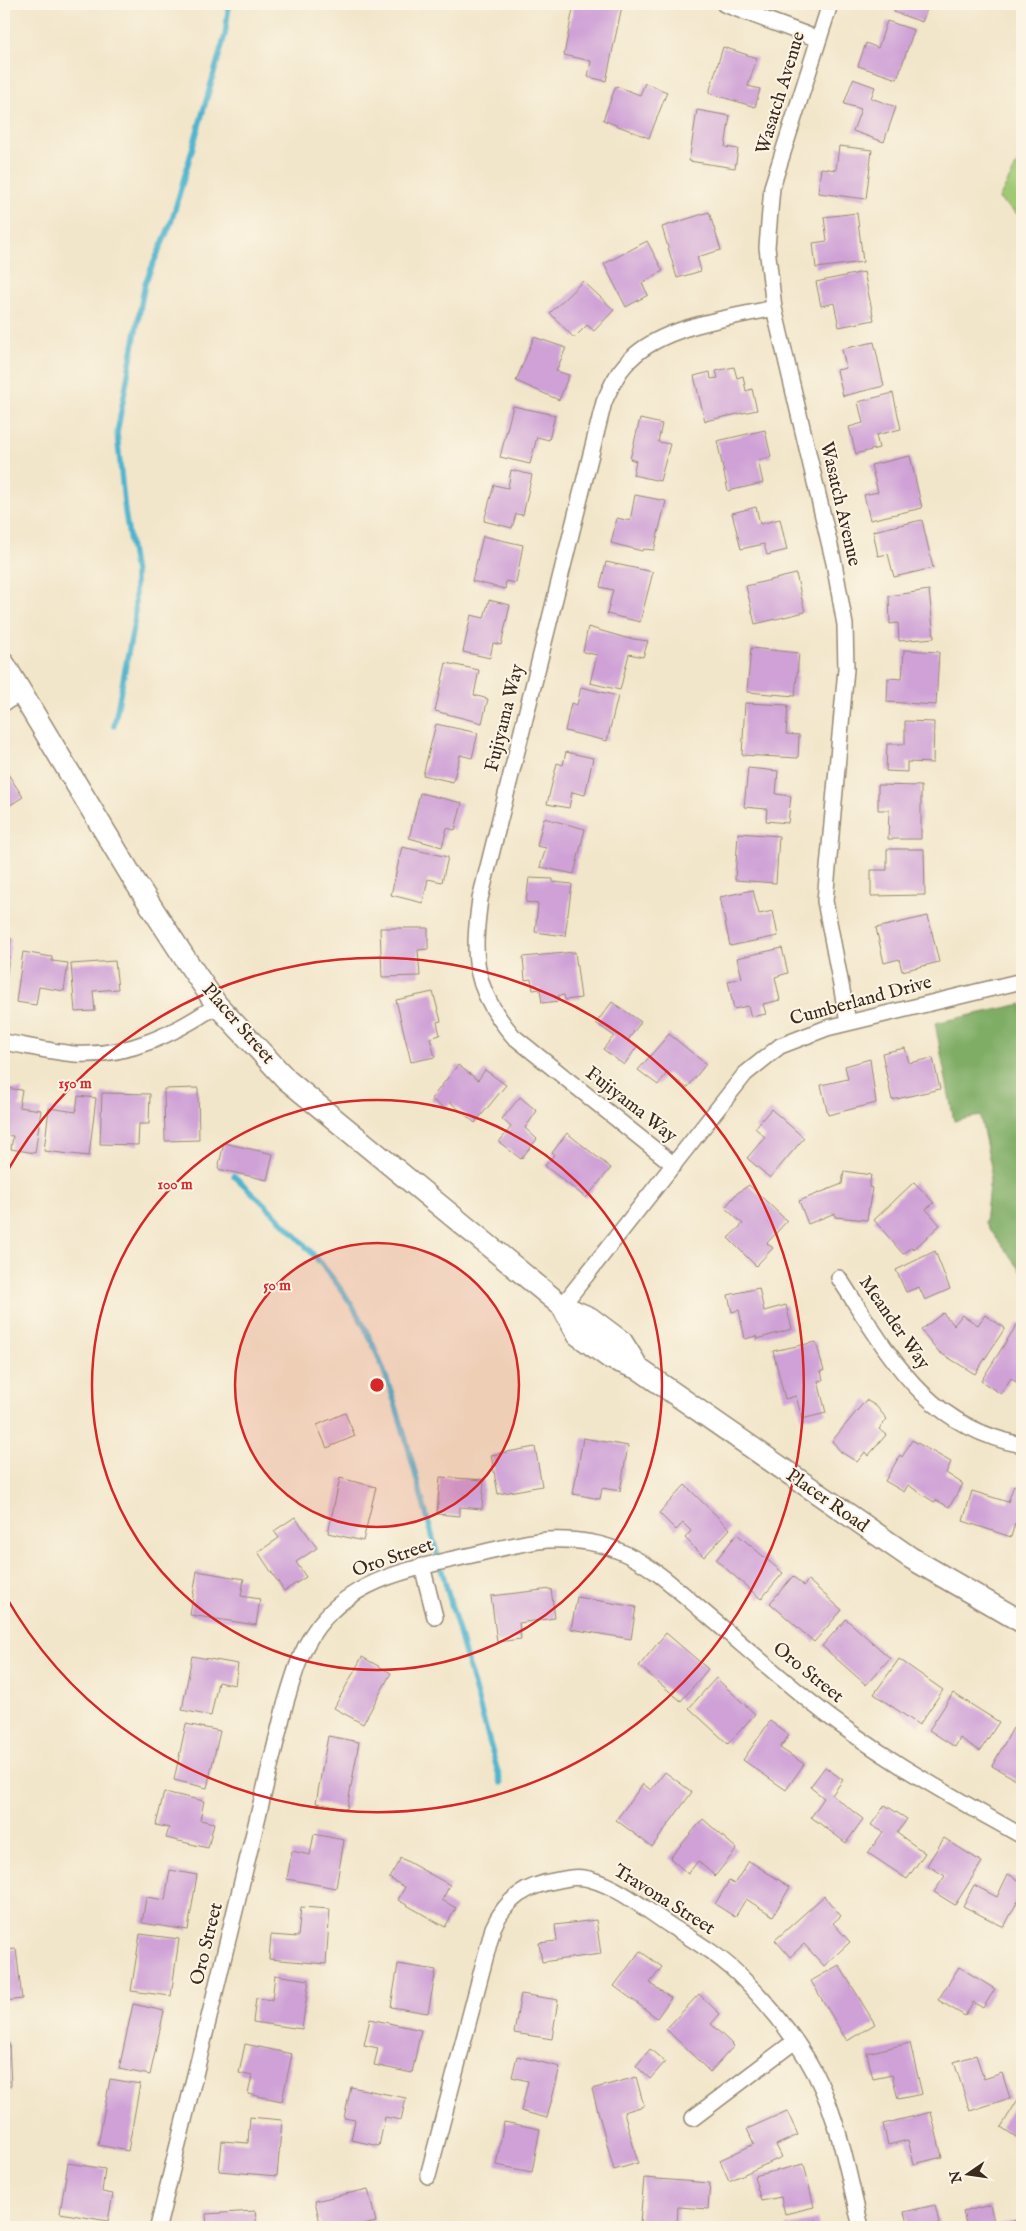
<svg xmlns="http://www.w3.org/2000/svg" width="1026" height="2231" viewBox="0 0 1026 2231" font-family="'IM FELL English',serif">
<style>
.green{fill:#a0c975;stroke:#6e7a4a}
.forest{fill:#80ad66;stroke:#5e6c42}
.lines{fill:none;stroke-linecap:round;stroke-linejoin:round}
.stream{stroke:#4fb4ce;stroke-width:5.5}
.building{fill:#cfa1d7}
.street-casing{stroke:#968874;stroke-width:18}
.secondary-casing{stroke:#968874;stroke-width:24}
.street{stroke:#fff;stroke-width:15}
.secondary{stroke:#fff;stroke-width:21}
.ring{fill:none;stroke:#d62828;stroke-width:2.5}
.labels{text-anchor:middle;dominant-baseline:central;stroke-width:4;stroke-linejoin:round;paint-order:stroke}
.street-label{font-size:19px;fill:#3b2a1e;stroke:#fcf5e5}
.centre{fill:#d62828;stroke:#fcf5e5;stroke-width:2.5}
.ring-label{font-size:15px;text-anchor:middle;font-weight:bold;fill:#d62828;stroke:#fcf5e5;stroke-width:4;stroke-linejoin:round;paint-order:stroke}
</style>
<rect width="100%" height="100%" fill="#fcf5e5"/>
<filter id="ink" filterUnits="userSpaceOnUse"><feTurbulence type="fractalNoise" baseFrequency=".02" numOctaves="2"/><feDisplacementMap in="SourceGraphic" scale="10" xChannelSelector="R" yChannelSelector="G"/><feConvolveMatrix kernelMatrix="1 2 1 2 8 2 1 2 1" color-interpolation-filters="sRGB"/></filter>
<filter id="wash" filterUnits="userSpaceOnUse"><feTurbulence type="fractalNoise" baseFrequency=".0096" numOctaves="4" result="noise"/><feDisplacementMap in="SourceGraphic" scale="20" xChannelSelector="R" yChannelSelector="G"/><feGaussianBlur stdDeviation="1.12" result="paint"/><feColorMatrix in="noise" values="0 0 0 0 0 0 0 0 0 0 0 0 0 0 0 0 0 1.4 0 .05"/><feComposite in="paint" operator="in"/></filter>
<g filter="url(#wash)">
<rect width="100%" height="100%" fill="#f2e6ca"/>
<path class="green" d="M1022 154V218L999 199Z"/>
<path class="forest" d="M1022 1004V1272L985 1223 991 1167 980 1116 954 1121 935 1023Z"/>
<g class="lines">
<path class="stream" d="M114 726 135 618V573L125 512 117 433 145 283 171 223 225 35 229 4
M234 1176C277 1215 322 1258 353 1307 389 1364 407 1445 425 1510 450 1601 476 1692 501 1783"/>
</g>
<g id="blocks">
<path class="building" d="M574 4H611L622 6 606 81 588 77 591 61 564 55Z
M897 4H929L922 22 894 12Z
M887 21 914 30 897 79 858 66 866 43 878 48Z
M723 47 757 58 748 86 760 89 755 107 709 93Z
M853 79 875 87 871 98 896 107 884 142 853 131 861 109 844 104Z
M645 83 667 92 649 138 603 120 616 86 640 95Z
M697 110 730 116 725 147 738 149 735 168 689 161Z
M839 146 872 150 866 199 818 193 821 168 836 170Z
M709 212 721 250 697 257 701 271 677 278 662 227Z
M857 213 863 262 816 268 813 243 827 241 824 217Z
M647 241 663 271 642 283 648 295 626 307 604 264Z
M864 272 874 320 839 327 834 303 821 306 816 282Z
M583 281 614 310 594 331 587 325 574 338 550 313Z
M534 337 566 348 556 371 569 375 559 400 516 381Z
M874 342 884 386 843 396 837 370 846 368 842 349Z
M734 367 737 378 743 376 746 391 752 389 757 410 705 421 694 376 710 372 711 379 718 378 716 371Z
M893 393 901 429 876 435 879 448 856 454 849 427 863 423 858 402Z
M513 406 555 415 549 440 537 437 530 464 500 457Z
M640 419 662 424 658 442 670 444 660 481 633 475 636 461 630 459Z
M765 430 771 457 758 460 763 483 728 491 717 441Z
M910 456 922 508 870 520 864 495 878 492 871 465Z
M511 470 532 475 523 515 516 514 512 528 484 521 494 485 508 488Z
M635 495 666 501 654 550 643 549 642 551 611 543 617 518 630 521Z
M756 507 760 524 780 519 787 550 767 555 764 544 741 549 732 513Z
M922 520 933 568 894 577 888 554 878 556 873 531Z
M483 536 523 545 516 583 506 581 505 589 472 581Z
M606 562 653 572 640 622 607 614 613 590 600 587Z
M796 574 805 612 755 624 746 586Z
M929 590 934 638 899 641 898 623 890 624 889 596Z
M489 600 510 605 501 645 493 643 490 658 463 652 471 615 484 618Z
M588 627 626 638 648 641 643 657 629 654 620 690 590 683 597 655 583 652Z
M751 648 799 653 795 696 747 692Z
M904 650 939 652 936 705 887 702 888 678 902 679Z
M446 663 479 670 474 695 488 699 482 723 435 711Z
M581 687 618 696 607 741 565 731 571 703 577 705Z
M745 703 788 705 786 734 799 735 798 758 742 755Z
M905 721 934 722 933 763 907 762V772L886 771 887 744H905Z
M436 724 478 733 472 758 460 755 453 782 423 775Z
M566 752 593 758 585 795 572 792 569 808 547 804 557 763 563 765Z
M4 768 23 797 4 809Z
M748 768 778 771 776 794 791 796 788 823 766 821 767 809 744 807Z
M878 785 921 786V839H888L889 810H878Z
M420 793 462 803 455 830 447 828 442 847 409 838Z
M544 818 585 829 574 874 540 867 546 848 537 846Z
M738 833 779 836 776 883 735 880Z
M402 847 448 857 442 882 428 879 423 903 391 895Z
M887 849H924L925 895 871 896V870H887Z
M529 878 553 879V882L572 884 565 936 535 932 538 904 526 902Z
M753 890 759 914 773 911 778 936 730 946 720 897Z
M928 916 939 962 902 971 899 959 884 963 876 928Z
M380 928H428V949L418 950 420 976 382 977Z
M4 937 11 938 5 990H4Z
M782 948 788 973 775 977 780 1000 763 1004 766 1014 751 1017 748 1006 734 1009 728 981 742 978 737 958Z
M23 952 52 957V961L68 963 64 991 39 987 36 1005 16 1002Z
M575 952 581 998 565 1000 564 995 558 996 559 1001 542 1003 540 989 533 990 531 979 525 980 523 957Z
M115 961 118 989 93 991 95 1011 75 1012 71 964Z
M433 992 441 1021 437 1022 440 1035 430 1038 435 1057 411 1062 396 1000Z
M612 1002 641 1022 628 1040 637 1047 624 1065 603 1049 614 1036 596 1023Z
M669 1034 706 1064 687 1088 667 1073 658 1085 638 1070Z
M905 1048 909 1063 933 1058 940 1089 892 1100 882 1053Z
M870 1059 876 1103 828 1115 821 1085 848 1079 845 1066Z
M458 1065 478 1080 485 1070 506 1085 475 1123 450 1102 445 1109 431 1099Z
M4 1088 22 1090 19 1107 41 1110 35 1153 11 1149 13 1136 4 1135Z
M198 1088 199 1140 165 1141 164 1089Z
M102 1093 150 1094 149 1124H139L138 1145 100 1144Z
M78 1096 96 1098 89 1156 44 1151 49 1108 76 1112Z
M520 1097 537 1111 525 1128 537 1139 521 1159 499 1142 511 1127 502 1119Z
M771 1109 804 1138 770 1178 747 1158 765 1137 755 1128Z
M567 1133 611 1168 586 1198 545 1166 554 1155 552 1153Z
M224 1143 273 1154 267 1180 218 1169Z
M844 1171 871 1175 869 1187 872 1188 867 1220 835 1217V1213L808 1224 799 1201 842 1184Z
M914 1182 934 1203 926 1209 940 1225 914 1249 912 1247 903 1254 874 1220Z
M749 1185 787 1221 767 1243 773 1248 756 1266 728 1238 743 1224 725 1208 736 1194Z
M935 1251 950 1289 925 1300 919 1287 906 1292 896 1270Z
M759 1288 764 1311 786 1305 792 1329 757 1339 756 1336 745 1339 739 1310 732 1312 728 1295Z
M943 1313 954 1325 962 1315 978 1325 985 1315 1005 1328 975 1374 939 1352 921 1330Z
M1018 1323 1022 1326V1384L1021 1386 1011 1378 1001 1394 981 1381Z
M816 1342 824 1371H821L823 1380 818 1381 826 1413 802 1419 796 1396 785 1399 773 1351Z
M866 1400 876 1406 887 1419 879 1429 886 1435 868 1456 865 1452 857 1462 841 1452 832 1441Z
M345 1413 355 1436 327 1448 317 1425Z
M583 1438 628 1446 620 1491 602 1488 600 1499 573 1494Z
M912 1440 951 1462 946 1473 963 1484 949 1507 936 1500 934 1502 908 1485 904 1492 885 1481 900 1455 902 1457Z
M535 1447 542 1486 498 1494 491 1455Z
M440 1477 484 1480 482 1509 460 1507V1516L437 1514Z
M340 1478 376 1487 363 1541 328 1533Z
M685 1485 730 1529 704 1557 685 1538 691 1531 683 1523 676 1530 659 1513Z
M1014 1485 1022 1487V1526L1015 1523 1011 1537 963 1521 972 1491 1008 1502Z
M295 1517 317 1548 296 1562 306 1577 284 1591 258 1552 279 1538 274 1531Z
M737 1534 783 1573 761 1599 716 1560Z
M197 1571 244 1579 241 1596 260 1599 256 1625 190 1615Z
M793 1576 804 1586 808 1580 842 1610 814 1642 770 1603Z
M551 1589 555 1618 519 1623 521 1639 497 1642 491 1596Z
M577 1597 636 1607 631 1639 571 1629Z
M846 1619 890 1658 866 1685 822 1646Z
M666 1633 708 1669 681 1701 639 1666Z
M192 1656 238 1664 235 1685 218 1682 211 1716 182 1710Z
M362 1657 391 1673 363 1724 334 1708Z
M899 1659 943 1690 919 1725 874 1694Z
M716 1678 755 1714 728 1744 689 1708Z
M953 1693 999 1722 980 1751 960 1738 955 1747 929 1730Z
M770 1721 789 1735 780 1748 804 1764 786 1790 743 1760Z
M186 1724 220 1731 207 1788 174 1780Z
M1013 1728 1022 1734V1783L992 1766Z
M328 1736 359 1742 347 1809 316 1803Z
M825 1767 843 1780 832 1795 863 1819 846 1843 811 1817 824 1798 810 1787Z
M665 1772 692 1792 652 1847 616 1820 643 1784 651 1790Z
M164 1792 204 1801 200 1820 214 1823 208 1848 166 1838 169 1828 156 1825Z
M885 1805 907 1819 897 1833 925 1853 907 1879 868 1853 883 1832 871 1825Z
M703 1819 737 1849 715 1876 698 1861 688 1874 670 1858Z
M314 1834 344 1840 336 1888 287 1879 292 1851 310 1855Z
M944 1838 982 1862 955 1905 934 1892 945 1876 927 1865Z
M401 1858 450 1885 442 1900 456 1908 445 1927 398 1900 405 1887 389 1878Z
M749 1861 790 1887 773 1916 746 1899 735 1917 715 1904 729 1881 734 1884Z
M170 1870 197 1875 188 1930 142 1923 146 1897 165 1900Z
M1008 1874 1022 1882V1893L1004 1927 963 1906 974 1885 997 1897Z
M824 1896 841 1916 833 1923 850 1942 824 1966 804 1944 790 1957 775 1940Z
M301 1907 330 1909 326 1964 269 1959 271 1935 298 1937Z
M596 1920 601 1954 542 1962 539 1943 557 1941 555 1925Z
M140 1934 179 1939 171 1996 131 1991Z
M16 1949 22 1999 4 2001V1950Z
M640 1951 662 1967 650 1983 671 1998 657 2018 614 1986Z
M398 1964 436 1970 428 2013 391 2007Z
M839 1965 875 2024 847 2041 811 1981Z
M959 1967 995 1989 983 2008 973 2002 965 2016 938 2000Z
M275 1975 309 1980 302 2029 253 2022 256 1998 272 2000Z
M521 1994 558 2000 552 2039 514 2033Z
M699 1994 720 2014 711 2024 734 2046 710 2072 666 2029Z
M133 2004 164 2011 150 2075 119 2069Z
M370 2019 421 2030 412 2073 374 2065 378 2048 364 2045Z
M9 2043 11 2086H4V2044Z
M910 2043 922 2094 898 2099 892 2075 873 2079 867 2053Z
M245 2044 292 2054 282 2101 248 2094 252 2076 239 2073Z
M650 2049 665 2062 650 2079 636 2066Z
M976 2055 984 2079 1002 2073 1010 2098 970 2111 954 2062Z
M517 2056 560 2067 547 2118 521 2111 528 2081 512 2077Z
M636 2077 644 2106 624 2112 638 2163 614 2170 592 2089Z
M110 2079 140 2084 128 2151 98 2145Z
M351 2087 406 2098 401 2120 385 2117 379 2146 351 2140 355 2120 344 2118Z
M1022 2093V2141L1001 2127Z
M787 2111 798 2135 776 2145 782 2157 729 2181 720 2160 754 2144 747 2129Z
M931 2112 942 2157 914 2164 908 2140 888 2145 883 2124Z
M250 2117 282 2120 277 2176 219 2171 222 2141 248 2143Z
M504 2122 540 2129 532 2172 496 2165Z
M68 2163 105 2169 102 2192 113 2194 108 2221 60 2213Z
M804 2164 814 2207 785 2214 781 2197 761 2201 754 2176Z
M644 2178 710 2183 708 2209 678 2207 677 2225 640 2223Z
M368 2189 376 2222 354 2227H321L315 2201Z
M935 2205 940 2227H908L904 2212Z
M990 2205 995 2225 1022 2219V2227H967L963 2212Z
M255 2211 257 2227H207L206 2214Z
M817 2220 819 2227H787V2226Z"/>
</g>
</g>
<g filter="url(#ink)">
<use href="#blocks" fill-opacity="0" stroke="#968874" stroke-width="1"/>
<g class="lines">
<g class="street-casing">
<path id="street" d="M724 4 818 39
M830 4 772 187 767 247 774 308 834 563 845 625 846 669 825 901 848 1022
M4 703 22 693
M4 1042C27 1046 52 1052 75 1054 128 1057 174 1034 217 1005
M674 1165 513 1036C473 989 472 958 480 899L604 402C610 389 615 376 625 365 657 326 726 319 774 308
M839 1278C889 1354 924 1426 1022 1445
M562 1306 745 1074 780 1046 827 1028 1022 981
M422 1566 435 1617
M693 2118 795 2041
M428 2176 493 1928C506 1898 527 1885 559 1880 569 1878 579 1876 589 1879 619 1887 645 1909 671 1926 697 1942 725 1959 746 1982 769 2005 790 2031 807 2059 838 2110 847 2170 861 2227
M158 2227 285 1705C294 1675 302 1643 324 1619 361 1576 423 1566 476 1554 499 1549 523 1542 547 1540 572 1539 596 1541 619 1551 649 1563 675 1587 700 1609 736 1639 771 1670 808 1700 874 1754 948 1794 1022 1836"/>
</g>
<g class="secondary-casing">
<path id="secondary" d="M4 664 134 880 186 960 217 1005 287 1080 562 1306 590 1318 622 1342 639 1369
M562 1306 578 1335 610 1358 639 1369 911 1558 1022 1622"/>
</g>
<use href="#street" class="street"/>
<use href="#secondary" class="secondary"/>
</g>
</g>
<circle cx="377" cy="1385" r="142" fill="#d62828" fill-opacity=".12"/>
<g class="ring">
<circle cx="377" cy="1385" r="142"/>
<circle cx="377" cy="1385" r="285"/>
<path d="M5 1175A427 427 0 1 1 5 1595"/>
</g>
<g class="labels">
<g class="street-label">
<text transform="translate(781 93) rotate(-73)">Wasatch Avenue</text>
<text transform="translate(840 504) rotate(77)">Wasatch Avenue</text>
<text transform="translate(505 718) rotate(-76)">Fujiyama Way</text>
<text transform="translate(861 1001) rotate(-15)">Cumberland Drive</text>
<text transform="translate(238 1024) rotate(49)">Placer Street</text>
<text transform="translate(631 1105) rotate(38)">Fujiyama Way</text>
<text transform="translate(894 1323) rotate(55)">Meander Way</text>
<text transform="translate(827 1501) rotate(35)">Placer Road</text>
<text transform="translate(393 1558) rotate(-19)">Oro Street</text>
<text transform="translate(808 1673) rotate(39)">Oro Street</text>
<text transform="translate(664 1900) rotate(32)">Travona Street</text>
<text transform="translate(207 1944) rotate(-76)">Oro Street</text>
</g>
</g>
<circle cx="377" cy="1385" r="8" class="centre"/>
<g class="ring-label">
<text x="75" y="1088">150 m</text>
<text x="175" y="1189">100 m</text>
<text x="277" y="1290">50 m</text>
</g>
<rect width="1026" height="2231" fill="none" stroke="#fcf5e5" stroke-width="20"/>
<g transform="translate(968 2174) rotate(257)" stroke="#fcf5e5" stroke-width="4" paint-order="stroke">
<path d="M0-4L9 19L0 12L-9 19Z" fill="#3b2a1e"/>
<text y="-8" font-size="14" font-weight="bold" text-anchor="middle" fill="#3b2a1e">N</text>
</g>
</svg>
